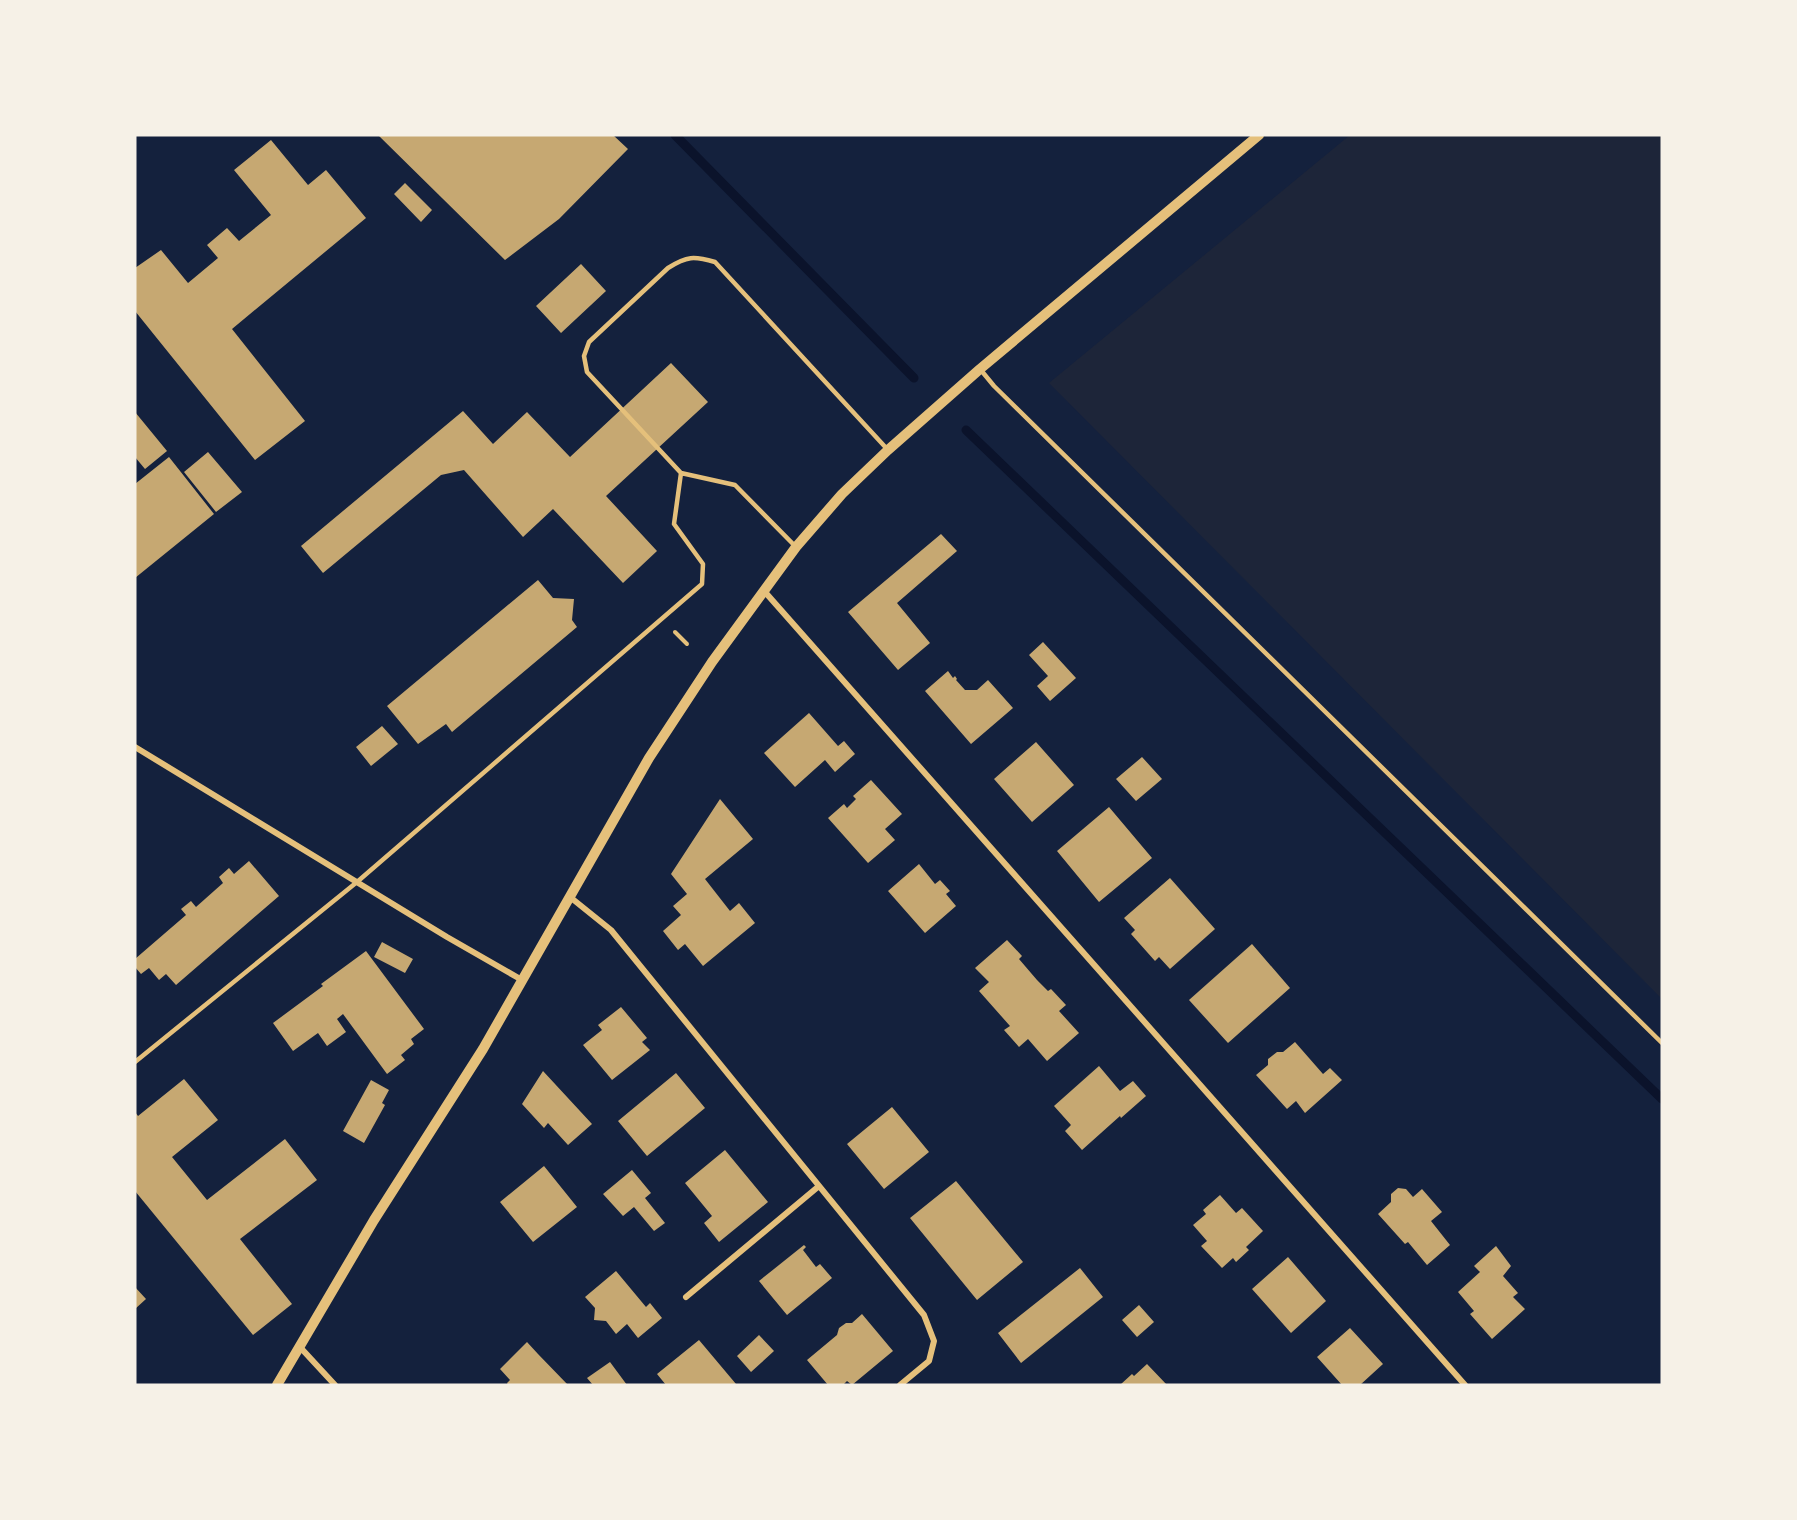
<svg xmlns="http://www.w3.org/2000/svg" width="1797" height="1520" viewBox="0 0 1797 1520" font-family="Raleway,sans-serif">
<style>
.green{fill:#1d2539}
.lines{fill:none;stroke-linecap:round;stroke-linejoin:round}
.stream{stroke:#0b132b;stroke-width:9}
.building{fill:#c6a872}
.path{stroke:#e5c07b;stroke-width:4}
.service{stroke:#e5c07b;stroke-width:4.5}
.minor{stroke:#e5c07b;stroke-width:6}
.tertiary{stroke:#e5c07b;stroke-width:10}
</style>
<rect width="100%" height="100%" fill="#14213d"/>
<path class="green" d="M1350 135H1662V999L1049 383Z"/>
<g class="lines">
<path class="stream" d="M675 135 914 378
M966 430 1662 1099"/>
</g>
<path class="building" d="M378 135H613L628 149 559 219 505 260Z
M271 140 308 185 326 170 366 218 232 329 305 421 255 460 135 311V268L161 250 188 283 218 258 207 245 227 228 239 241 271 215 234 170Z
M405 183 432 210 421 222 394 194Z
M581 264 606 291 561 333 536 306Z
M671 363 708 402 606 496 657 551 623 583 553 509 523 537 464 470 441 475 323 573 301 546 463 411 493 444 527 412 570 457Z
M135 412 167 451 145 469 135 457Z
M208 452 242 492 216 512 184 472Z
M169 457 214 514 135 578V484Z
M941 534 957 551 897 603 930 643 898 670 848 612Z
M538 580 553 598 574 599 572 620 577 627 452 732 446 724 418 744 387 706Z
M1043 642 1076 678 1050 701 1037 686 1048 676 1029 655Z
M948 671 953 678 955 676 957 679 956 680 965 690H977L988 680 1013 708 971 744 925 691Z
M809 713 838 746 844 741 855 754 835 772 825 760 795 787 764 753Z
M382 726 398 744 371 766 356 747Z
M1036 742 1074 785 1032 822 994 779Z
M1142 757 1162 779 1136 801 1116 779Z
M871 780 902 814 885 829 895 840 868 863 828 818 844 804 847 808 856 799 853 796Z
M720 799 753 839 705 879 730 911 739 903 755 923 703 966 685 944 678 950 663 931 681 915 673 906 687 894 671 874Z
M1109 807 1152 858 1099 902 1057 851Z
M249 861 279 896 176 985 166 974 159 980 149 968 141 974 135 967V959L186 915 181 909 191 901 196 907 223 883 219 877 229 868 234 874Z
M919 864 935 884 940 880 950 891 946 894 956 906 925 933 888 891Z
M1170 878 1215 929 1170 969 1159 957 1155 961 1131 934 1135 930 1124 918Z
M1007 940 1022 956 1019 959 1037 980 1048 991 1051 989 1066 1005 1059 1011 1079 1033 1047 1061 1028 1039 1019 1047 1004 1030 1010 1026 979 991 989 982 975 968Z
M382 942 413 959 405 973 374 957Z
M1252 944 1290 988 1228 1043 1189 1000Z
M366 951 424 1029 411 1039 414 1044 401 1055 405 1060 387 1074 343 1014 337 1019 346 1032 327 1046 318 1033 293 1051 273 1023 323 986 321 984Z
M621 1007 647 1038 642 1042 650 1050 612 1080 583 1045 602 1030 598 1025Z
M1295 1042 1323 1074 1330 1068 1342 1080 1305 1113 1296 1101 1287 1109 1256 1075 1268 1065V1059L1277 1052H1283Z
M1099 1066 1120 1091 1133 1081 1146 1096 1121 1118 1120 1116 1082 1150 1065 1131 1071 1125 1054 1106Z
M543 1071 592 1124 568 1145 548 1123 544 1128 522 1104Z
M676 1073 705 1108 647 1156 618 1121Z
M184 1079 218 1120 172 1157 207 1200 285 1139 317 1180 240 1239 292 1304 253 1335 135 1191V1112L138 1116Z
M371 1080 389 1090 382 1103 385 1105 364 1143 343 1131Z
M892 1107 929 1152 884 1189 847 1144Z
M725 1150 768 1202 719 1242 704 1223 712 1216 685 1183Z
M544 1166 577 1207 533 1242 500 1202Z
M632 1170 651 1193 645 1198 665 1223 654 1231 634 1207 623 1216 603 1194Z
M956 1181 1023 1262 977 1300 910 1218Z
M1398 1188 1406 1189 1413 1197 1422 1189 1442 1212 1431 1221 1450 1245 1427 1265 1408 1242 1405 1244 1378 1214 1391 1202V1194Z
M1220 1195 1236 1213 1242 1208 1263 1231 1246 1247 1249 1250 1236 1262 1233 1258 1222 1268 1201 1246 1207 1241 1193 1225 1206 1214 1203 1210Z
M804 1245 806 1247 803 1250 816 1267 820 1264 832 1278 787 1315 759 1281Z
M1496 1246 1511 1266 1503 1276 1518 1293 1513 1297 1525 1309 1492 1339 1470 1314 1474 1311 1458 1292 1480 1272 1474 1266Z
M1288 1257 1326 1301 1291 1333 1252 1289Z
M1080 1268 1103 1297 1021 1363 998 1333Z
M616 1271 646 1307 650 1303 662 1318 638 1338 627 1324 616 1334 606 1321 594 1320 595 1308 585 1297Z
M135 1287 146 1299 135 1309Z
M1139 1305 1154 1322 1137 1337 1122 1320Z
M862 1314 893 1351 852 1385 847 1381 843 1385H828L807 1360 837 1335 839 1328 846 1323H852Z
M1350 1328 1383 1364 1360 1385H1342L1317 1357Z
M759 1335 774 1351 751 1372 737 1356Z
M699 1340 736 1384 734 1385H666L657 1374Z
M527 1342 538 1354 568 1385H508L507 1383 510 1380 500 1369Z
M610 1362 627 1385H593L587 1378Z
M1147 1364 1167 1385H1120L1132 1374 1134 1376Z"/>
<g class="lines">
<path class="path" d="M675 632 687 644"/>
<path class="service" d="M980 369 994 386 1662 1043
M796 547 735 485 681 473 587 372 584 356 589 342 668 268C687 256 694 256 715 262L888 450
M135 1062 357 882 702 584 703 564 674 524 681 473"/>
<path class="minor" d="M765 592 1465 1385
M135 747 447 937 522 980
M570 897 611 930 924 1315 934 1341 929 1361 900 1385
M686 1297 819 1186
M299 1346 335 1385"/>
<path class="tertiary" d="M277 1385 374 1220 483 1049 649 758 712 662 796 547 842 494 888 450 980 369 1259 135"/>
</g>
<rect width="1797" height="1520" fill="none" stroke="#f6f1e7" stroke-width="273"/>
</svg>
